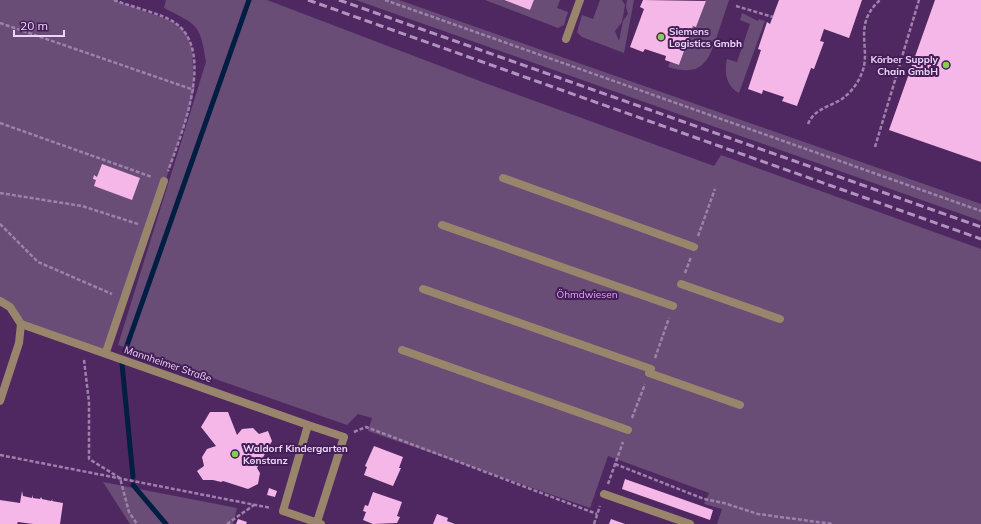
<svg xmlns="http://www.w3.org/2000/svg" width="981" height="524" viewBox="0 0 981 524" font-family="Mulish,sans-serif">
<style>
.green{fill:#694d77}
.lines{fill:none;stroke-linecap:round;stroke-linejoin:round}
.stream{stroke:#001e42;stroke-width:5}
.building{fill:#f5b6e8}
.path{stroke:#9e80ad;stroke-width:2.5;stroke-dasharray:4 2;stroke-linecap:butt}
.lane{stroke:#99856c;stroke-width:8}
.street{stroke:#99856c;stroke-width:8}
.rail{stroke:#b094bf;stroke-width:3;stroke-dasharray:8 4;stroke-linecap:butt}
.poi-dot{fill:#85cf4c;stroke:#441e56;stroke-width:1.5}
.labels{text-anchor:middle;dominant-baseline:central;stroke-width:4;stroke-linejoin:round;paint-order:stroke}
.poi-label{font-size:10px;font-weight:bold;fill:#ecd6f8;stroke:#441e56;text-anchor:start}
.park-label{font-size:10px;fill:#dfa8fa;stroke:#441e56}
.street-label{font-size:10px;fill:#ecd6f8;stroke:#441e56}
</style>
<rect width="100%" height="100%" fill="#4f2861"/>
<path class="green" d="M0 0H114L174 22 186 32 192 47 194 90 185 124 106 352 21 324 0 301Z
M166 0H267L485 83 714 166 721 155 981 249V524H717L722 509 704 504 709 493 608 456 590 508 368 431 372 418 358 414 347 425 118 345 206 62C200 23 197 25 164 8Z
M356 0H399L981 204V221Z
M485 0H503L530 10 534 0H560L557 8 568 12 564 25 558 28Z
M600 0H622L625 5 622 22 615 31 619 41 618 46 623 21 628 14 626 7 627 0H634L624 53 582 37 577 32 582 15 593 19Z
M704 0H729C725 12 721 24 717 36 708 63 701 77 668 67L670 62 679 65 693 26 696 27 706 1Z
M742 13 758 21 759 19 765 21 739 93C726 86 724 72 727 59L737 62 750 24 740 20Z
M103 482 237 508 233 524H130Z"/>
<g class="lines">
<path class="stream" d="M125 351 249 0
M122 364 133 477
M133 485 166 524"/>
</g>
<path class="building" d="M504 0H534L530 10Z
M643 0 706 1 696 27 693 26 679 65 665 60 666 56 645 49 643 52 630 47 644 9 640 7Z
M779 0H862L849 38 824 29 820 41 824 42 814 69 811 68 797 106 782 101 784 97 763 90 762 94 748 89 761 50 758 49 767 22 770 24Z
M935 0H981V162L889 130Z
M102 164 140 178 132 200 94 186 96 180 93 179 94 175 97 177Z
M210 412H228L237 435 242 429 253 428 259 434 268 431 272 441 257 468 260 473 258 484 248 489 223 481 221 482 213 480H203L197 471 204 466 202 457 207 449 216 446 201 427Z
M374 446 403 457 399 468H401L393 486 364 475 367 467 365 466Z
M625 479 713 510 710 520 622 489Z
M269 488 277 491 275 497 267 495Z
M22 491 23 496 32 498V495L33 498 40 499 41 497 42 499 51 501 53 499 52 501 63 503 60 524H33L18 522 17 524H0V500L20 503Z
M373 492 402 502 397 516 400 517 397 523 373 524 363 520 366 512 363 511 365 505 368 506Z
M437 514 448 518 447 521 455 524H433Z
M238 519 247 522 246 524H236Z
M611 519 625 524H609Z"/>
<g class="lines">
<path class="path" d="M114 0C129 6 162 14 174 22 217 50 181 135 168 171
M385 0 981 211
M736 6 773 17
M0 23 194 90
M0 123 152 177
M808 124C814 109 829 107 842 99 850 93 857 85 861 75 873 50 851 26 880 0
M875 147 919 0
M0 193 82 206 138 224
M0 224 38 262 112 294
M698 236 715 189
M685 273 691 257
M655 358 669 318
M84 360 89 402V459L120 478 129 512 137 524
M632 418 645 384
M354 432 366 427 597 514
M0 455 271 508
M615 464 704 499 724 503 758 514 833 524
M608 484 623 442
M227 524 254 505
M594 524 600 506"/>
<path class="lane" d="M566 39 580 0
M503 178 694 247
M442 225 673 306
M681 284 780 319
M423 289 651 369
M402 350 628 430
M106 352 164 181
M649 373 740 405
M604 494 690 524"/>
<path class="street" d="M0 301 10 307 21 324 19 343 0 401
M21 324 308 425 283 511 321 524
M308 425 344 437 317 522"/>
<path class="rail" d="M308 0 981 239
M339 0 981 227"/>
</g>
<g class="poi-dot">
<circle cx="661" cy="37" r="4"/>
<circle cx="946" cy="65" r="4"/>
<circle cx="235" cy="454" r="4"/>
</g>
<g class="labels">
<g class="poi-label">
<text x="669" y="31">Siemens<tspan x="669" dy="12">Logistics Gmbh</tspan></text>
<text x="938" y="59" text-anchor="end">Körber Supply<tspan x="938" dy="12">Chain GmbH</tspan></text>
<text x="243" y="448">Waldorf Kindergarten<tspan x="243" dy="12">Konstanz</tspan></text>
</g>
<g class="park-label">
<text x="587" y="294">Öhmdwiesen</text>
</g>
<g class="street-label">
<text transform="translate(168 364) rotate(19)">Mannheimer Straße</text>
</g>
</g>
<path d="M14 30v6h50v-6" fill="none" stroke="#ecd6f8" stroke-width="2"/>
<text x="20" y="30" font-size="12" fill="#ecd6f8" stroke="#441e56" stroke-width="3" paint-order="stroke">20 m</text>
</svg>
